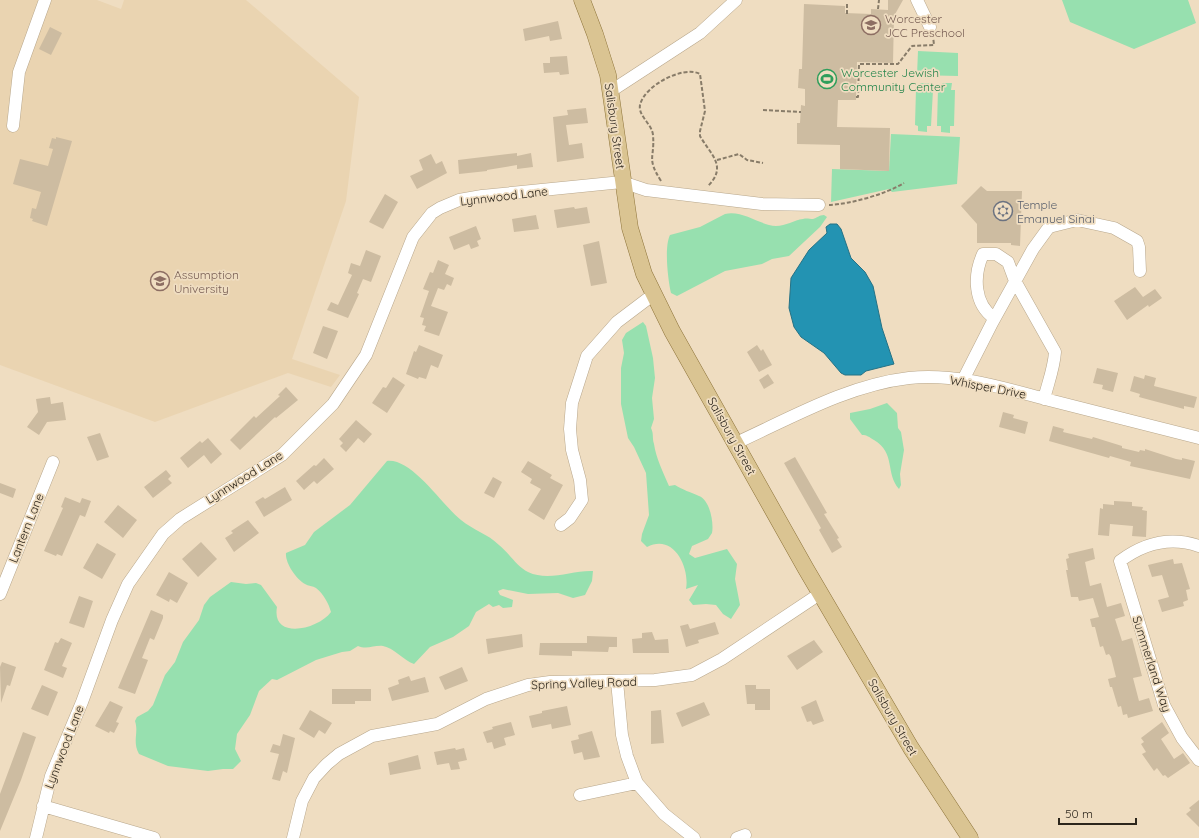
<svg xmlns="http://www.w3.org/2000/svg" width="1199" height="838" viewBox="0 0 1199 838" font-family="Quicksand,sans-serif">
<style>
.built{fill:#ead4b1}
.green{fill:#97e0af}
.water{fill:#2393b2;stroke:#267285}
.building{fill:#cdbca1}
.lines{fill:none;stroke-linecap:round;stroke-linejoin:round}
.minor-casing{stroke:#b8a78c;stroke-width:13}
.major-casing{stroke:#8d7339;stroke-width:17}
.path{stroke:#887c69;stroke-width:2;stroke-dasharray:4 2;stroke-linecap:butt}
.minor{stroke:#fff;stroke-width:12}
.major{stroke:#dac492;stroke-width:16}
.labels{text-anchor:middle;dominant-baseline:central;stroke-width:3.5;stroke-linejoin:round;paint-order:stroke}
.education-label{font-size:12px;fill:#785e54;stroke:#efddc1;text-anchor:start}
.leisure-label{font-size:12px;fill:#27864d;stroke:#efddc1;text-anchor:start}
.street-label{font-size:12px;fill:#2d261c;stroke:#efddc1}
.worship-label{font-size:12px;fill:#5b616d;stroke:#efddc1;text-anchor:start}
</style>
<rect width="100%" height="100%" fill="#efddc1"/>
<path class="built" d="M0 0H97L121 9 124 0H246L359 97 346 201 292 359 340 375 331 387 288 373 155 422 0 365Z"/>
<path class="green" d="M1062 0H1188L1196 23 1134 49 1070 22Z
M918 51 958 53V76L917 75Z
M920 83H929V89L933 90 931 126H927V132L918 131V126L915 125 916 89H919Z
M942 83H952L951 90H955L954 126H950V133L941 132V126H937L938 89H942Z
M891 134 960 137 957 184 892 192 889 189 831 202 832 169 889 171Z
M725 214C743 210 759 225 776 226 786 226 794 220 803 219 807 218 809 219 813 219 817 218 819 215 824 215L827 217 820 227 789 256 772 259 762 264 725 271 677 296 671 293C668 280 664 247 670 235L700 227Z
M643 322 646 326 653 358 655 378 652 398 654 419 651 428C654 434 652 438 654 444 656 458 663 472 669 486L675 485C683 490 690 492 699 496 710 500 714 523 712 533L708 539 692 546 689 554 695 558 727 549 737 564 735 579 740 605 731 619 723 614 716 605 706 604 693 605 689 600 698 585 686 589C690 568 674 533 647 547L641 541 642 534 649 515 646 473 634 447 628 438 621 404V368L624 353 622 340 626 333Z
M887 403 897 413 898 428 901 432 904 450 900 474 901 485 899 489C885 473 896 453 874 440 869 437 867 435 862 435L850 419V413L870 409Z
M387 461C412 458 442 505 461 520 473 530 488 534 499 545 509 553 517 567 528 572 549 582 572 570 593 571L592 581 585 595 573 598 558 593 528 594 503 589 498 591 500 595 513 600 512 607 503 608 499 605 493 607 489 604 476 612 469 626 453 637 430 647 414 664C403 660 394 648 383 646 374 645 367 650 358 646L350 651 342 652 316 660 277 680 272 679 259 691 250 715 237 734 235 749 241 761 233 769H223L208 771 168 766 139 754C132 741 139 733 135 721L137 717 148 711 153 705 165 675 175 662 183 642 199 620 204 605 210 597 231 582 246 584 256 583 261 585 277 607C271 640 318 630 331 612 329 604 323 593 316 588 313 586 308 586 305 584 296 579 285 563 286 553L305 545 314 532 350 505Z"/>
<path class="water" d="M830 224H837L841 229 851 258 865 272 873 286 882 328 894 364 866 371 861 375H845L841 373 824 353 801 337 794 327 789 308 791 278 809 250 827 233 826 227Z"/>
<path class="building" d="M888 0H903L894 16 893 63 857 62 856 100H838L837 127 890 128 889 171 840 169V145L797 144V123H800L801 105 805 106V89L798 88 799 69H802L804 4 845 6V13L871 14V9L888 10Z
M558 21 562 39 550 41 549 36 525 41 523 29Z
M50 27 62 33 51 55 39 49Z
M567 56 569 74 560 75 559 72 544 73 543 63H550V57Z
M586 108 588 123 566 125 569 145 582 143 584 158 557 162 553 117 568 115 567 110Z
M56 137 72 141 47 226 32 221 33 219 30 218 32 208 36 209 41 192 13 184 20 159 48 166 53 149 49 148 52 138 56 139Z
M517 153V156L531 153 533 167 517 169V165L487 170V171L459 174 458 160Z
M431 154 436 164 442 161 447 173 417 189 410 176 423 170 419 160Z
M981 186 987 191H1022L1020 246 1011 245V243H977V224L961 206Z
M385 194 398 202 383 229 369 222Z
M574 207 575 209 587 207 590 223 557 228 554 210Z
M536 215 539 229 514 232 512 219Z
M476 226 481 239 477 241 479 246 471 249 469 244 454 250 449 237Z
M599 241 607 283 591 286 583 245Z
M366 250 381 256 371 282 363 279 357 293 359 294 348 318 327 310 331 302 338 305 352 275 348 273 351 263 360 266Z
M438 260 449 265 445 274 454 278 451 286 447 284 444 290 438 288 431 306 448 312 439 336 424 331 426 326 422 325 424 318 420 317 429 291 423 289 430 272 433 273Z
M1135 287 1143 297 1155 289 1162 298 1149 307 1148 305 1127 320 1114 301Z
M323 326 338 331 327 359 313 353Z
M419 345 443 355 438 368 431 365 426 379 419 377 418 379 406 374 414 351 416 352Z
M757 345 761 351 763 349 772 365 759 372 747 352Z
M1097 368 1118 373 1113 392 1102 389 1103 385 1093 383Z
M768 374 774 383 764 389 759 380Z
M1145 375 1156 378 1154 386 1197 397 1194 408 1184 406V409L1150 400 1139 397 1140 394 1130 391 1134 376 1144 379Z
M393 377 405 385 387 413 372 403 383 387 386 388Z
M286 387 298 400 276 418 275 417 240 450 230 440 254 416 256 418 280 396 278 395Z
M50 397 51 404 63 402 66 420 47 422 39 435 27 427 38 412 36 399Z
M1003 412 1014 415 1013 418 1028 422 1025 434 999 427Z
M356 420 372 434 364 443 358 438 346 452 340 446 343 443 339 439Z
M1053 426 1064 429 1063 432 1092 439 1093 437 1122 446V448L1139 452 1140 450 1145 451V449L1176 459 1182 460V458L1195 461 1190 479 1130 466 1131 462 1110 456 1109 458 1049 441Z
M100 433 109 457 97 461 87 437Z
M208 438 222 454 211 464 204 455 188 468 180 458 200 441 202 443Z
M795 457 827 513 824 514 839 538 837 539 842 547 832 553 819 530 821 528 784 463Z
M324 458 334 469 317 484 314 481 304 490 296 481 314 465 316 466Z
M528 461 552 475 550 478 563 485 544 520 528 510 541 489 530 483 532 479 521 472Z
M166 470 171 476 168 479 172 483 153 498 144 487Z
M493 477 502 482 494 498 484 493Z
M0 483 16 489 13 498 0 493Z
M285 487 292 500 264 517 255 502 263 497 265 499Z
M65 497 80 503 82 498 91 501 85 517 80 515 62 556 57 554 56 556 44 551 63 508 61 507Z
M1114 501 1132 502V506L1143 507 1142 510 1147 511 1146 537 1132 536 1133 526 1110 524 1109 536 1098 535 1100 508 1103 509V504L1114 505Z
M118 505 137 520 123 538 104 522Z
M248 520 259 533 234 552 225 538 233 533 231 531Z
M201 542 217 559 198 577 182 559Z
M97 543 116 554 102 579 83 568Z
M1093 548 1095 559 1085 562 1090 586 1101 583 1107 607 1121 603 1125 616 1115 619 1122 641 1132 638 1142 676 1133 678 1139 701 1149 698 1153 711 1128 718 1127 714 1123 715 1121 706 1118 707 1112 687H1110L1108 679 1116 677 1111 657 1109 654 1106 655 1103 646 1100 647 1095 627H1092L1090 619 1099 617 1093 598 1079 601 1078 597H1071L1066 570H1068L1066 559 1069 558 1068 554Z
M1173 559 1174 564 1182 563 1190 589 1186 590 1188 600 1183 602 1184 606 1162 612 1158 600 1169 597 1162 575 1152 577 1148 565Z
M169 572 188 583 177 603 170 599 169 602 156 595Z
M79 596 93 601 84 628 69 623Z
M151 610 163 615V618L154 640 150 638 142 658 148 660 135 694 118 688Z
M715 622 719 634 698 640 699 643 686 647 680 626 688 624 690 629Z
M652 632 655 640 668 639 669 653H633L632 639 642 638V633Z
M522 634 523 647 488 654 486 639Z
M587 636 617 637V647H609L608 652 572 651V656L539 655 540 643H587Z
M61 638 72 643 62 666 67 668 63 678 44 670 55 642 58 643Z
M814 640 823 652 797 670 787 656Z
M2 662 16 667 10 686 7 685 1 703 0 667Z
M462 667 468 681 445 690 439 677Z
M409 676 411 681 425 677 429 692 392 701 388 688 399 684 398 680Z
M42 685 58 692 48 716 31 709Z
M745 685H756V689H770V710H755V704H747Z
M332 689H371V701H355V704H332Z
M816 700 824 721 813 725 811 721 807 722 801 707Z
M110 701 123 707 116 722 119 723 114 733 110 731 109 733 95 726Z
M704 702 710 715 682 727 676 713Z
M567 706 571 725 552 729 551 724 532 728 529 716 542 713V711Z
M310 710 332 723 325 734 319 730 314 738 299 729Z
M661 710 664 743 651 744V711Z
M511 722 515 735 504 738 506 745 494 749 492 742 487 743 483 732 493 729 492 727Z
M1162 722 1169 733 1161 739 1174 759 1183 753 1190 763 1168 778 1165 775 1163 776 1157 768 1154 771 1142 754 1146 752 1141 744 1144 742 1141 738Z
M592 731 600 757 584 760 582 752 574 754 571 741 579 739 578 735Z
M23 732 36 737 21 780 0 831V794Z
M283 734 295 738 287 773 283 771 280 781 272 779 279 754 270 752 273 744 280 746Z
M455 748 456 750 464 748 467 760 458 762 460 769 451 770 449 763 437 765 434 752Z
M418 755 421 769 390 775 388 763Z
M1199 800V827L1186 814 1191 810 1189 808Z"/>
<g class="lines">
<g class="minor-casing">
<path id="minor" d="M917 0 930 27
M611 91 700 33 736 0
M13 126 19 72 45 0
M994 318C974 304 973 276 983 254H996L1008 262 1015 281 1055 352C1054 368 1048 383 1044 399
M963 380 992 323 1033 249 1049 227 1077 220 1114 228 1137 241 1139 247 1140 271
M736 443C791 418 848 385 909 378 957 373 1003 388 1049 400 1099 413 1149 425 1199 438
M561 525 570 518 582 500 580 480 572 450 570 429 572 403 587 356 617 322 654 294
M1199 546C1170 536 1144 543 1120 561L1164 705 1182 738 1199 760
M0 594 53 462
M617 681 622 735 627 756 637 783 664 814 694 838
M580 795 637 783
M43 806 154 838
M36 838 51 776 82 702 112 620 128 584 163 534 180 519 282 455 333 404 366 355 413 237 432 213 440 208 459 200 482 196 622 182 646 190 762 204 819 205
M293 838 302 801 314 778 327 764 339 754 372 736 437 724 486 699 528 685 550 682 655 680 692 675 722 659 821 593
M737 838 745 835"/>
</g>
<g class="major-casing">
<path id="major" d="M582 0 595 34 608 75 630 228 644 274 672 331 806 569 911 748 970 838"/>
</g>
<path class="path" d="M878 9 879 0
M847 14V2
M856 97H858L859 64H898L912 46 934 45 933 36
M763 110 801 112
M717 160 739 154 747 160 763 163
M661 181C646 157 655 159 653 135 652 124 638 116 640 105 644 86 683 65 700 74L705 111 700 131V136C710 154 728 166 708 186
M829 205C851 204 886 194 904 183"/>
<use href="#minor" class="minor"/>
<use href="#major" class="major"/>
</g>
<defs>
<g id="school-ring" transform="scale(1)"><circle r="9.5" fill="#efddc1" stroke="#8d6e63" stroke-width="1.5"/><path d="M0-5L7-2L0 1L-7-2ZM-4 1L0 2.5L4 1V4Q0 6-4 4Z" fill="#8d6e63"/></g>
<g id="stadium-ring" transform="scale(1)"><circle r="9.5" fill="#efddc1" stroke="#2e9e5b" stroke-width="1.5"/><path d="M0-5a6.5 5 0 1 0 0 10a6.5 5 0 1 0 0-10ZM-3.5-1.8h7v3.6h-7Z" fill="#2e9e5b"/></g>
<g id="synagogue-ring" transform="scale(1)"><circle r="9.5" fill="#efddc1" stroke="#6b7280" stroke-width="1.5"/><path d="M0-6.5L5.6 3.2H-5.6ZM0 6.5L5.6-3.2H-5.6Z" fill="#6b7280"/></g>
<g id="university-ring" transform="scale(1)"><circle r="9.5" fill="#efddc1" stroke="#8d6e63" stroke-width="1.5"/><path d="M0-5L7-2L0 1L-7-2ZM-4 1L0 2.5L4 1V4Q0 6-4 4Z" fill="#8d6e63"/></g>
</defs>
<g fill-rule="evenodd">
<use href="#school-ring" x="871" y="25"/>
<use href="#stadium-ring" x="827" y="79"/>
<use href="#synagogue-ring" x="1003" y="211"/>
<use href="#university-ring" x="160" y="281"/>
</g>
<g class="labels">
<g class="education-label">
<text x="885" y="18">Worcester<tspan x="885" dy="14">JCC Preschool</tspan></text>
<text x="174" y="274">Assumption<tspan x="174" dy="14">University</tspan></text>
</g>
<g class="leisure-label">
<text x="841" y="72">Worcester Jewish<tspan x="841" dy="14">Community Center</tspan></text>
</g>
<g class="street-label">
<text transform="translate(615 126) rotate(82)">Salisbury Street</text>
<text transform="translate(504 196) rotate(-7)">Lynnwood Lane</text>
<text transform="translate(988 387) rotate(11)">Whisper Drive</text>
<text transform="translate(732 436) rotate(61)">Salisbury Street</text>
<text transform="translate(244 477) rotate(-32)">Lynnwood Lane</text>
<text transform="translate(26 528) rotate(-68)">Lantern Lane</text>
<text transform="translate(1152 664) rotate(72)">Summerland Way</text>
<text transform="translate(584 683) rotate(-2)">Spring Valley Road</text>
<text transform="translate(893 717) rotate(60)">Salisbury Street</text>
<text transform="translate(64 747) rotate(-69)">Lynnwood Lane</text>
</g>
<g class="worship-label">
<text x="1017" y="204">Temple<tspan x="1017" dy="14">Emanuel Sinai</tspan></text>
</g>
</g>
<path d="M1059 818v6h77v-6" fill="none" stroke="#2d261c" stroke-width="2"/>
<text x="1065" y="818" font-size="12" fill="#2d261c" stroke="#efddc1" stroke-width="3" paint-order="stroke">50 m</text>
</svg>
